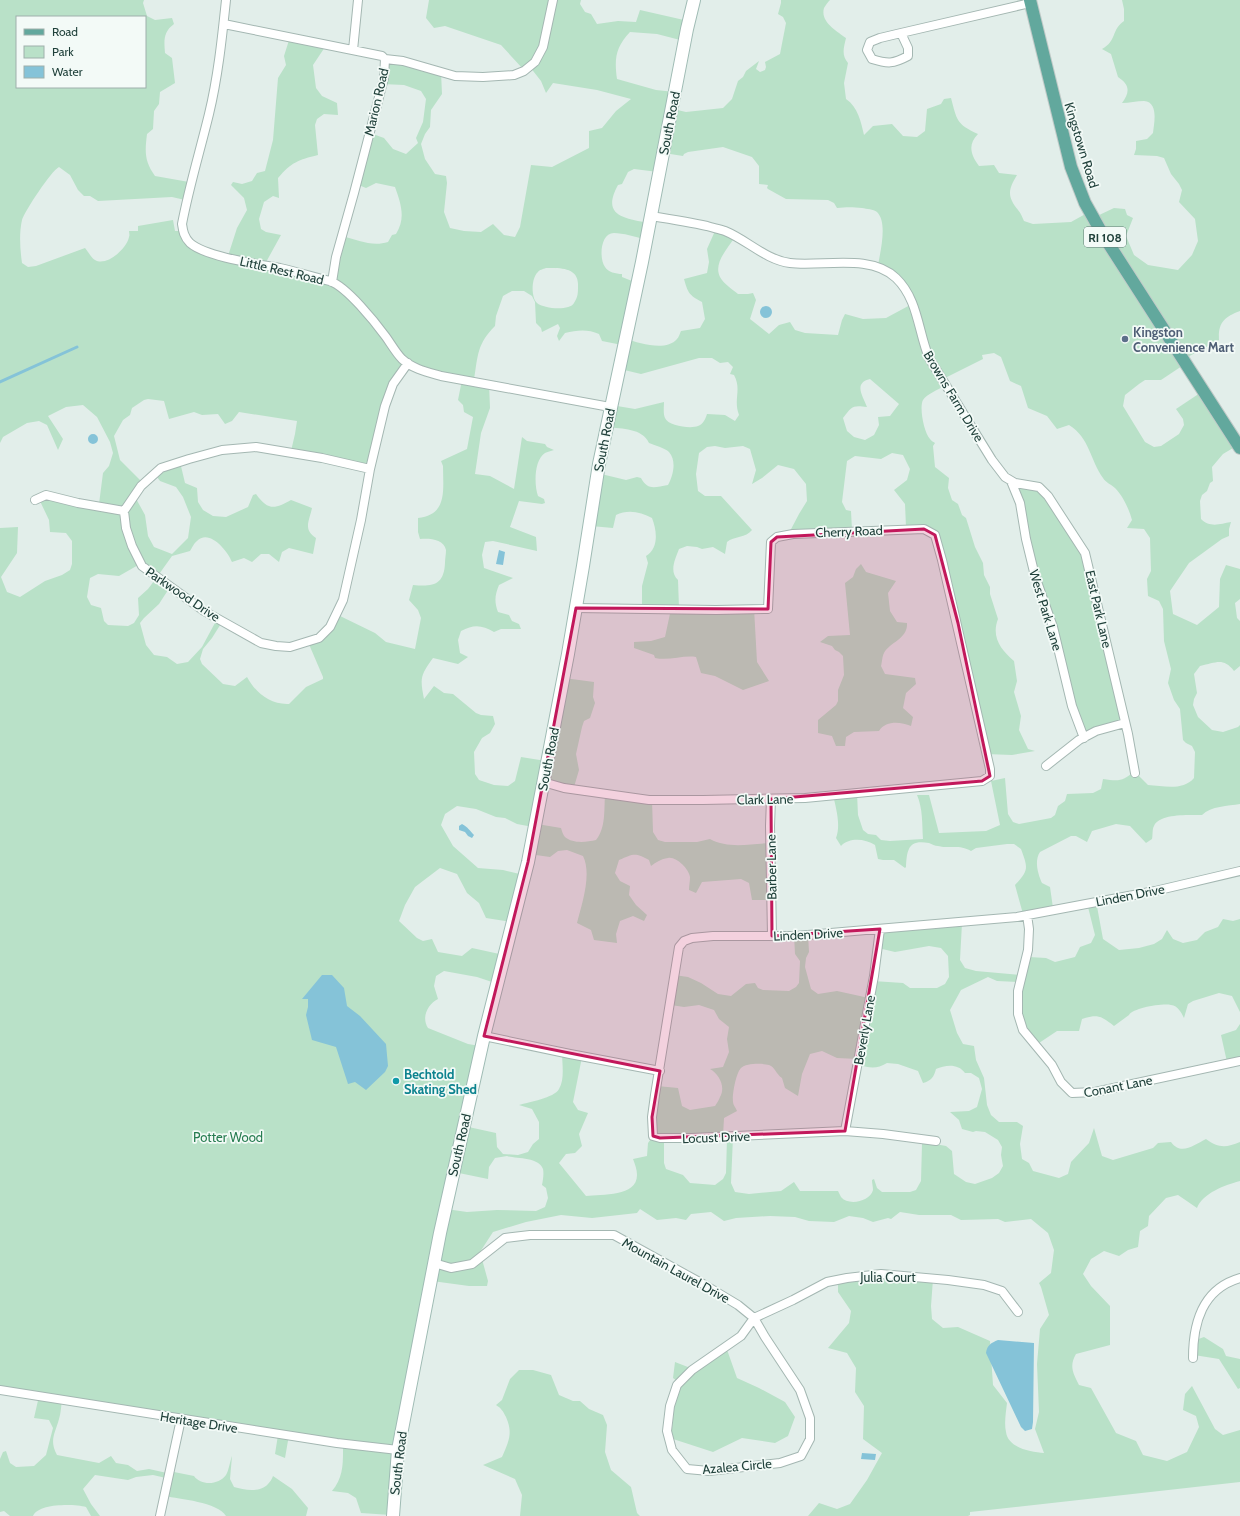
<svg xmlns="http://www.w3.org/2000/svg" width="1240" height="1516" viewBox="0 0 1240 1516" font-family="Cabin,sans-serif">
<style>
.green{fill:#b9e1c8;fill-rule:evenodd}
.water{fill:#85c3d8}
.lines{fill:none;stroke-linecap:round;stroke-linejoin:round}
.stream{stroke:#85c3d8;stroke-width:3}
.street-casing{stroke:#a4b7b2;stroke-width:10}
.secondary-casing{stroke:#9fbbb4;stroke-width:14}
.primary-casing{stroke:#c1cac8;stroke-width:14}
.street{stroke:#fff;stroke-width:8}
.secondary{stroke:#fff;stroke-width:12}
.primary{stroke:#62a89d;stroke-width:12}
.marked{fill:#c2185b;fill-opacity:0.2;stroke:#c2185b;stroke-width:3;stroke-linejoin:round}
.service-dot{fill:#5c6f8a;stroke:#f3faf7;stroke-width:1.5}
.culture-dot{fill:#0f9aa8;stroke:#f3faf7;stroke-width:1.5}
.labels{text-anchor:middle;dominant-baseline:central;stroke-width:3.5;stroke-linejoin:round;paint-order:stroke}
.shield{fill:#f3faf7;stroke:#5f7873;stroke-width:1}
.shield-label{font-size:12px;font-weight:bold;fill:#20413b}
.street-label{font-size:13px;fill:#20413b;stroke:#f3faf7}
.service-label{font-size:13px;font-weight:bold;fill:#4e5e75;stroke:#f3faf7;text-anchor:start}
.culture-label{font-size:13px;font-weight:bold;fill:#0d838f;stroke:#f3faf7;text-anchor:start}
.park-label{font-size:13px;fill:#267c50;stroke:#f3faf7}
</style>
<rect width="100%" height="100%" fill="#e2eeea"/>
<path class="green" d="M0 0H144L143 3 147 16 155 20 172 18 174 24C163 32 164 41 165 53L172 58 175 83 160 92 159 104 154 111 153 129 147 134C145 151 144 161 155 176L189 182 185 200 172 197 98 201 90 196H84L78 190 70 175 59 167C51 171 25 211 22 220 19 233 20 249 22 263L28 267 36 266 85 248C88 251 91 258 95 260 107 267 127 248 129 237 130 235 129 233 129 231H138V226L173 220 175 231H182L201 249 228 256 237 228 247 210 244 198 231 185 233 182 242 184 252 181 257 173 265 171 273 140 278 78 286 65 284 56 290 37 327 44 313 65 316 88 322 96 337 103 338 115 324 114 317 119 315 125 318 155C298 160 292 162 278 178L279 198 273 196 264 202 259 219 261 229 266 232 281 235 265 264 329 281 342 236C358 240 372 247 388 242L392 235 396 234C406 218 401 204 395 187L376 183 366 188 356 184 370 133 384 138 393 149 406 154 418 143 416 138 423 122 426 99 421 91 404 85 382 84 385 58 441 72 442 94 431 110 430 127 425 134 421 144 425 159 435 174 446 176 447 183 444 212 450 228 464 231 481 232 493 224 504 235 515 237 520 227 531 165 552 167 589 148V131L602 128 616 111 631 99 597 90 553 83 546 93 541 81 530 67 523 69 501 45 445 26 434 28 426 18 429 0H581L580 4 585 12 591 14 597 24 618 21 636 22 640 10 684 20V41L657 34 630 32C616 47 614 58 617 79L656 90 675 92 673 109 686 112 723 108 732 99 738 81 743 77 746 71 759 61 756 69 760 72 765 70 766 67 765 62 780 54 786 23 783 17 778 14 781 3V0H830C828 2 825 6 824 8 820 22 837 31 846 38 844 47 841 55 848 63L844 83 846 99C858 107 861 122 864 135L873 126 892 124 903 136 917 137 925 131 927 109 941 104 944 99 951 98C957 120 956 124 978 134 968 144 970 154 979 166L994 165 999 173 1017 175C1008 190 1007 196 1018 210 1021 213 1022 217 1024 221L1033 224 1071 222 1089 212 1095 217 1114 208 1125 209 1127 215 1133 218 1126 236 1134 255 1148 265 1178 270 1192 255 1198 241 1195 219 1179 202 1182 190 1179 184 1171 174 1164 158 1157 156 1134 155 1136 149V141L1147 139 1153 133C1154 124 1159 102 1144 101 1137 101 1129 103 1122 103 1130 92 1130 85 1118 77L1111 54 1102 49C1117 41 1111 30 1124 21V9L1122 0H1240V311C1224 317 1218 323 1219 340L1184 359 1185 364 1161 380H1145L1139 384 1125 395 1123 406 1145 442 1154 447 1161 446 1179 434 1184 425 1183 419 1176 409 1203 391 1238 445 1223 454 1212 467 1213 481 1210 483 1207 491 1202 495 1200 501 1201 519C1210 528 1220 524 1231 522L1229 529V536L1222 539 1189 563 1170 591 1173 614 1197 625 1219 607 1220 579 1226 565 1240 569V599L1235 603 1237 618 1240 621V666L1234 671C1223 657 1216 663 1200 666L1194 674 1197 693 1194 699 1193 705 1198 717 1212 730 1223 732 1238 727 1240 725V804C1228 806 1211 806 1202 815 1190 815 1159 813 1154 826 1152 829 1153 835 1152 839L1146 843 1130 826 1116 824 1092 831 1087 842 1076 836H1071L1040 852C1034 861 1038 874 1042 883L1050 887 1053 908 1023 914 1015 885C1029 870 1028 868 1021 849L1014 844H1007L976 848 971 851C959 844 950 849 938 846 935 846 932 844 929 843 908 839 907 850 906 867L905 868 894 860H883L878 859 875 845C865 839 850 837 841 846L836 838C841 825 836 808 833 795L857 793 858 815 863 830 868 834 876 835 881 840 890 841 923 839C922 824 923 809 917 795H929L939 833 986 831 1000 825 991 781 1005 778 1008 814 1013 822 1019 824 1051 818 1055 815 1058 806 1065 801 1067 794 1093 793 1101 789 1103 779C1118 781 1123 782 1134 771L1148 785C1164 786 1183 791 1194 778L1195 752 1192 746 1186 743 1183 740 1180 709 1174 700 1168 683 1171 669 1164 641 1163 609 1159 601 1148 596 1147 579 1151 571 1150 538 1144 529 1127 528 1132 520C1129 509 1123 496 1115 488 1111 484 1106 483 1103 478 1090 460 1090 438 1069 425L1057 429 1047 416 1028 408 1021 386 1010 381 1001 357 994 353 982 355 983 359 943 379 944 386C938 390 927 394 923 400 919 407 924 433 930 439 931 441 934 442 935 443L933 446 935 467 949 478 948 488 952 500 958 504 962 515 966 518 975 547 983 563 984 575 990 587V594L998 619C991 637 1001 650 1014 661L1017 681 1014 692 1021 716 1019 730 1028 749 1035 751 1012 755 986 754 934 535 906 527 905 504 894 490 907 480 910 469 903 455 892 453 881 459 855 456 847 461 842 502 846 510 851 511 852 530 789 533 799 514 807 501 806 484 794 469 778 465 762 478 752 484 756 470 750 449 743 446 725 448 715 446 707 447 699 453 696 474 698 491 705 496H721L752 530C746 538 734 536 727 542L725 554 713 547 702 549 697 547 687 546 679 549C675 560 669 571 678 580L679 608H754L757 662 769 681 743 690 715 676 701 673 696 657C683 655 669 661 655 658L654 655 634 648V642L651 641 665 637 671 609 642 608V586L648 563 646 556C659 548 657 531 652 518 641 512 628 509 616 515L613 528 591 526 597 473 626 480 637 477 641 478C648 491 655 487 668 485 673 476 677 461 669 452 665 448 654 445 649 443 642 428 622 429 608 427L611 405 635 409 664 402C664 406 663 414 665 418 668 426 691 429 698 426 703 424 705 420 707 414L725 415 735 421 739 415C733 399 742 390 734 375L730 374 733 367 728 362 720 363 712 358H699L641 374 620 369 622 345 602 341 599 334C588 329 577 330 565 333L559 341 557 336 560 328 558 324 542 332 541 328 536 323 535 302 532 296 524 291H512L503 296 496 316 495 326C477 344 478 355 474 380L489 383 490 408 481 433 475 474 490 476 514 489 522 437 527 441 545 444 547 447 554 450C551 451 547 452 545 453 534 460 534 485 538 496L544 499 545 503 542 504 519 501 510 527 536 537 537 551 493 541 485 542 482 555 484 568 513 578 499 585C495 595 494 601 498 612L509 615 512 621 519 624 521 629H501L494 632C482 625 474 624 461 631L458 640 460 653 468 657 458 664 433 658C420 676 420 678 424 699L434 686 444 693 453 694 476 713 481 715 493 716 495 724 490 733 482 738 474 752 475 774 479 780 494 785 508 786 515 781 521 757 546 761 564 678 594 682 593 697 595 703 590 718 584 721 582 727 576 754 579 770 574 787 543 781 537 824 561 828C562 831 563 835 565 837 573 844 587 842 596 840 606 828 604 809 605 794L652 800 653 832 658 840 665 842H697L710 839C728 849 750 844 770 843V900H752L749 883 741 879 702 882 696 893 689 890C689 886 690 881 690 877 689 869 676 856 668 858 661 859 656 862 651 866L649 860C635 852 633 854 619 860L615 873 620 881 630 886 629 895 636 905 647 915 644 921 633 916 620 921 616 934 617 943 594 940 591 930 577 923C582 904 592 874 583 856L567 850 558 851 550 857 529 854 533 827 517 824 505 818 496 817 476 809 457 806 445 814 441 825 453 846 478 868 503 870 524 875 512 922 486 918 479 903 467 893 457 874 440 868 415 887 405 905 399 921 417 938 423 941 432 939 438 952 462 956 472 948 504 955 495 983 477 977 444 971 436 976 434 986 438 999C428 1004 421 1017 428 1028L468 1044 480 1046 464 1126 496 1133 497 1147 503 1154 518 1155 528 1152 533 1144 539 1139V1122L532 1109 519 1105C529 1102 554 1098 559 1089 565 1079 562 1063 562 1052L582 1057 573 1102 578 1110 588 1113 579 1134 582 1146 575 1153 566 1154 559 1163 586 1196C602 1194 637 1197 637 1175 637 1170 635 1164 633 1159L647 1156 648 1143 653 1136 657 1086 678 1088 682 1106 690 1110 715 1106C717 1103 719 1100 720 1097 726 1087 719 1074 710 1069L723 1067 729 1052 727 1039 729 1027 719 1019 714 1010 699 1005 684 1007 671 1005 674 975 688 977 701 983 718 994 731 996 746 984 755 983 758 988 763 990 789 991 796 987 799 983 800 961 795 954 794 935 808 934 809 952 806 958 805 967 811 989 818 994 837 991 869 998 873 981 903 983 910 988H937L945 984 949 977 948 956 941 948 929 946 895 952 878 948 879 931 962 923 960 960 965 968 976 971 1020 975 1029 957 1046 958 1055 962 1075 957 1080 947 1091 943 1095 935 1087 903 1096 901 1103 939 1119 950 1139 948 1154 944 1162 939 1167 930 1173 939 1183 943 1197 940 1205 932 1218 927 1223 919 1233 921 1240 919V1012L1232 996 1219 993 1193 1001 1188 1004 1184 1018C1181 1012 1178 1006 1171 1005 1162 1003 1133 1008 1129 1015L1114 1026C1101 1016 1098 1014 1082 1019L1079 1031H1057L1036 1045 1022 1029 1018 982 997 981 988 977 961 990 950 1010 957 1033 963 1044 974 1046 976 1060 984 1078 987 1105 991 1115 999 1122H1017L1023 1126 1020 1144 1022 1159 1029 1163 1033 1171 1059 1178 1068 1174 1071 1162 1089 1143 1094 1128 1102 1156 1113 1160 1153 1148 1158 1143 1171 1142C1181 1156 1194 1145 1206 1139 1218 1148 1226 1148 1240 1142V1181C1225 1185 1203 1193 1197 1208L1178 1195 1166 1198 1149 1216 1148 1226 1140 1231 1138 1247 1128 1250 1119 1256 1104 1251 1091 1259 1083 1274 1091 1286 1110 1306V1345L1076 1354C1069 1366 1073 1373 1079 1385L1091 1388 1116 1433 1136 1441 1143 1455 1167 1461 1187 1452 1199 1427 1196 1416 1183 1410 1185 1394 1192 1386 1215 1429 1223 1435 1240 1430V1482L970 1512V1515L968 1516H808L819 1503 837 1509 850 1504 867 1480 882 1453 863 1439 864 1406 855 1392 856 1368 847 1353 828 1348 849 1323 851 1311 838 1292V1281L861 1276 933 1279 931 1306 932 1319 943 1328 958 1327 990 1341 993 1385 1007 1403C1006 1412 1004 1423 1006 1432 1008 1448 1031 1452 1044 1453L1035 1429 1039 1412 1037 1364 1040 1329 1049 1315 1041 1287 1039 1283 1051 1273 1054 1250 1048 1233 1031 1219 1005 1222 998 1219 961 1220 951 1215H919L900 1212 891 1219 888 1218 873 1222 863 1218 849 1216 834 1222 809 1221 795 1217 770 1216 736 1218 724 1221 711 1212 691 1214 686 1220 676 1218 657 1220 640 1209 637 1213 592 1218 561 1215 526 1222 493 1232 480 1252 488 1281 487 1286H469L432 1281 391 1515 361 1513 356 1498 348 1493 332 1491C344 1477 343 1462 343 1444L289 1435 285 1458 275 1454 278 1435 62 1400C61 1406 61 1413 59 1419 55 1434 49 1440 57 1455L99 1463 111 1456 116 1463 128 1465 137 1471 149 1469 167 1473 169 1471 194 1476C201 1486 219 1485 226 1475 229 1470 230 1461 232 1456L230 1479 234 1487C244 1490 260 1493 268 1484 270 1482 272 1479 273 1476L292 1489 308 1508 306 1516H226C218 1502 179 1499 165 1496L166 1478 153 1475 136 1477 128 1480 95 1475 83 1489 91 1504 100 1516H91L86 1507C74 1504 39 1503 33 1516H10L4 1511 0 1512V1459L3 1452 6 1451 10 1463 16 1467 34 1466 46 1455 53 1428 49 1420 34 1418 39 1396 0 1389V528L18 527 17 553 1 577 7 592 20 597 45 581 62 575 70 570 72 564V541L66 533 50 532 49 520 39 499 44 497 99 504 103 473 109 466 113 453 110 442 97 417 83 405 66 407 48 416 63 439 58 450 47 425 39 421 27 423 3 437 0 443ZM17 17H145V87H17ZM723 147 752 157 759 166V184L768 185 767 188 768 189 786 199 828 200 834 203 837 208C846 207 853 207 862 208 867 209 873 209 877 212 888 223 880 252 878 266L905 287 912 304 886 318 863 319 845 314 842 320 838 335 805 333 795 330 790 322 779 325 769 334 750 319 756 300 753 293 748 294H738C733 290 723 283 720 277 713 263 728 248 735 237L715 231 707 249 709 262 707 273 684 279C688 293 689 295 702 302L705 319 700 328 681 331C680 333 679 337 677 339 666 352 639 343 626 339L637 283 622 277V274C616 274 608 272 605 267 599 259 600 233 614 233 623 233 635 237 645 239L648 223C624 218 601 216 618 185L622 184 628 172 634 169 658 172 664 153 683 156 684 154 688 152ZM546 268C560 268 579 267 578 286 578 293 578 297 574 303 570 311 544 309 537 303 531 298 531 278 538 272 539 270 543 269 546 268ZM410 364 462 380 458 400 463 405 464 412 473 417 467 449 441 461 443 466C443 489 448 515 418 518V532L420 539C429 538 444 539 446 550 446 554 445 559 445 563 444 585 433 587 413 585L409 600 418 610 421 618 415 649 386 642 375 633 338 615 319 637 308 642 323 677V679L306 687 289 704C270 705 255 692 247 677L235 686 223 684 202 664 200 659 203 649 212 638 222 622 216 621 202 647 188 662 177 664 167 657 154 655 146 645 140 623 144 618 159 604 170 587 157 577 172 556 190 551C192 548 194 543 197 541 209 528 228 551 232 562L244 558 252 562 261 554H269L279 562 282 552 289 548 313 554 316 538C303 529 309 522 312 508L291 500C275 509 268 511 256 494L253 495 248 507 226 517 213 516 203 510 198 502 197 488 185 483 180 462 154 473 160 481 176 487 183 497 191 517 188 538 172 554 154 547 148 536 145 515 134 495 142 482 120 460 114 436 123 420 130 415 132 408 144 400 148 399 164 401 169 419 194 412 202 415 218 414 225 424 232 421 239 412 297 421 295 434 291 451 368 468 393 384ZM870 379 899 404 890 416 878 417 879 425 874 435 865 440 854 437 847 431 843 418C852 406 853 405 867 407 863 396 853 383 870 379ZM140 564 157 577 148 589 138 598 139 615 134 623 128 626 108 625 104 621 101 608 91 605 87 597 90 578 98 574 119 576ZM822 1051 837 1058 858 1059 859 1065C870 1068 877 1069 887 1063L898 1064 918 1071 923 1083C931 1081 934 1077 936 1069 945 1065 958 1063 965 1073H971L979 1078 982 1089 977 1107 969 1111 950 1112 959 1120 962 1129 973 1132 976 1131 985 1132 998 1140 1002 1147 1001 1155 1003 1166 999 1173 992 1178 975 1184 966 1182 954 1174 952 1151 946 1146 924 1142 922 1144 921 1181 916 1190 910 1192H882L877 1188 874 1179 872 1180C872 1183 873 1187 873 1190 870 1202 848 1206 841 1197 840 1195 839 1193 838 1191H800L794 1182 781 1191 749 1194 735 1192 731 1183 733 1137 727 1138 726 1173 723 1179 715 1185 690 1183 683 1175 666 1169 664 1163V1138L723 1136 724 1118 737 1111C736 1108 733 1105 733 1102 732 1095 736 1073 741 1068 746 1063 762 1063 769 1065 775 1067 776 1074 782 1078L785 1088 798 1096 802 1074 810 1054ZM507 1156C517 1159 539 1157 543 1169 544 1173 543 1180 542 1185L546 1188 548 1198 545 1207 536 1211 497 1210 467 1212 446 1209 454 1172 488 1179 489 1167 495 1158Z
M1015 483 1039 487 1085 553 1125 723 1084 738 1044 601Z
M861 564 866 572 896 581 888 593 890 611 897 622 907 623C908 639 890 642 884 653 882 657 882 663 881 666L885 674 915 678 916 684 906 693 903 708 913 717 911 726C901 722 886 720 879 731L854 732 846 737 845 746H836L832 736 818 733V720L836 705 838 701V690L844 675 843 656 839 652 835 650 832 646 820 642 828 636 850 635 845 583 853 577 856 569Z
M1240 1024V1060L1227 1062 1221 1035 1236 1030Z
M1204 1337 1223 1349 1226 1356 1240 1359V1388L1238 1389 1219 1359 1194 1355 1193 1341Z
M725 1344 737 1378 759 1388 785 1402 795 1417 788 1436 775 1443 742 1438 713 1452 670 1438 669 1431 672 1429 677 1381 673 1378 675 1362 693 1369Z
M519 1370H533L551 1375 559 1395 573 1401H580L589 1409 603 1415 607 1425 605 1452 611 1470 631 1487 637 1513 640 1516H520L522 1495 515 1479 483 1465 502 1457C509 1441 513 1433 506 1417 503 1411 501 1408 496 1405L502 1400 510 1379Z"/>
<path class="water" d="M760 312a6 6 0 1 1 12 0a6 6 0 1 1-12 0Z
M88 439a5 5 0 1 1 10 0a5 5 0 1 1-10 0Z
M499 550 505 552 503 565 496 564Z
M462 824C468 827 470 831 474 835L472 838 468 836 465 832 459 830V826Z
M322 975H332L344 988 347 1006 360 1016 386 1044 388 1066 385 1072 366 1090 355 1082 348 1084 336 1047 312 1040 306 1015 308 1007V999H302Z
M998 1340 1034 1343 1033 1422 1032 1429 1025 1431 1021 1427 986 1353C987 1345 991 1343 998 1340Z
M862 1453 876 1454 875 1460 861 1459Z"/>
<g class="lines">
<path class="stream" d="M0 382 77 347"/>
<g class="street-casing">
<path id="street" d="M226 0C222 38 218 77 209 114 200 151 189 187 182 224 183 231 184 237 190 243 206 257 258 264 280 268 297 272 314 277 330 281 347 287 375 322 386 337 391 344 396 353 402 359 413 369 427 372 441 376L610 407
M224 24 382 56 385 59 384 78 354 193 336 257 332 282
M901 33 1030 3
M901 33 908 48V56C893 64 888 64 872 59L867 50 870 42 880 38Z
M353 50 358 0
M385 59 403 61 455 76 483 77 514 75 524 71 535 62 543 47 553 0
M651 216C670 219 689 222 707 226 713 228 720 229 725 231 747 240 766 260 790 263 822 267 870 253 896 278 918 299 918 331 929 358L992 460 1005 477 1015 483 1039 487 1048 496 1085 553 1128 734 1135 773
M370 469 322 458 256 447 222 450 189 459 161 468 141 486 124 511 126 528 132 546 142 566 204 611 261 643 276 646 290 647 319 638 330 627 343 600 361 520 370 469 385 406 393 384 408 363
M1011 481 1020 503 1026 539 1035 576 1053 627 1072 706 1084 738
M35 500 46 495 78 503 124 511
M1046 766 1079 740 1096 731 1125 723
M543 782 564 788 649 800H703L805 798 982 781 990 776V769L942 560 935 535 924 529 793 534 777 537 771 542 768 609 716 610 576 608
M771 799 770 826 772 936
M1027 915 1029 929 1028 950 1018 991V1014L1023 1030 1052 1065 1061 1082 1072 1093 1095 1092 1240 1061
M484 1036 570 1054 660 1071
M845 1131 874 976 880 929
M936 1141 883 1134 845 1131 692 1138H660L653 1136 652 1117 655 1095 679 947 684 941 692 938 713 936H796L1017 917 1155 891 1240 871
M434 1263 451 1268 472 1264 505 1238 530 1235H614L703 1284 738 1305 754 1318 765 1337 800 1390 810 1418V1439L801 1456 780 1463 709 1471 687 1469 672 1450 667 1431 670 1406 677 1385 692 1370 741 1336 754 1318 793 1300 827 1282 847 1278 881 1274 948 1280 984 1285 1002 1291 1018 1312
M1193 1358C1193 1323 1202 1289 1240 1278
M0 1390 337 1443 398 1450
M160 1516 181 1419"/>
</g>
<g class="secondary-casing">
<path id="secondary" d="M393 1516 398 1450 440 1233 484 1036 528 862 568 654 583 566 599 464 642 262 687 29 694 0"/>
</g>
<g class="primary-casing">
<path id="primary" d="M1030 0 1071 167 1085 203 1103 235 1240 448"/>
</g>
<use href="#street" class="street"/>
<use href="#secondary" class="secondary"/>
<use href="#primary" class="primary"/>
</g>
<path class="marked" d="M924 529 935 535 958 623 990 776 982 781 771 799 772 936 880 929 845 1131 660 1138 653 1136 652 1117 660 1071 484 1036 528 862 576 608 768 609 771 542 777 537Z"/>
<circle class="service-dot" cx="1125" cy="339" r="4"/>
<circle class="culture-dot" cx="396" cy="1081" r="4"/>
<g class="labels">
<rect class="shield" x="1084" y="227" width="42" height="20" rx="3"/>
<g class="shield-label">
<text x="1105" y="237">RI 108</text>
</g>
<g class="street-label">
<text transform="translate(376 102) rotate(-77)">Marion Road</text>
<text transform="translate(669 123) rotate(-79)">South Road</text>
<text transform="translate(1082 145) rotate(73)">Kingstown Road</text>
<text transform="translate(282 270) rotate(13)">Little Rest Road</text>
<text transform="translate(954 396) rotate(59)">Browns Farm Drive</text>
<text transform="translate(604 440) rotate(-79)">South Road</text>
<text transform="translate(849 531) rotate(-2)">Cherry Road</text>
<text transform="translate(183 594) rotate(34)">Parkwood Drive</text>
<text transform="translate(1099 609) rotate(77)">East Park Lane</text>
<text transform="translate(1046 610) rotate(73)">West Park Lane</text>
<text transform="translate(548 759) rotate(-79)">South Road</text>
<text transform="translate(765 799) rotate(-1)">Clark Lane</text>
<text transform="translate(771 867) rotate(-91)">Barber Lane</text>
<text transform="translate(1130 895) rotate(-11)">Linden Drive</text>
<text transform="translate(808 934) rotate(-3)">Linden Drive</text>
<text transform="translate(864 1030) rotate(-80)">Beverly Lane</text>
<text transform="translate(1118 1086) rotate(-11)">Conant Lane</text>
<text transform="translate(716 1137) rotate(-2)">Locust Drive</text>
<text transform="translate(459 1145) rotate(-77)">South Road</text>
<text transform="translate(676 1270) rotate(29)">Mountain Laurel Drive</text>
<text x="888" y="1277">Julia Court</text>
<text transform="translate(199 1422) rotate(9)">Heritage Drive</text>
<text transform="translate(398 1463) rotate(-83)">South Road</text>
<text transform="translate(737 1466) rotate(-5)">Azalea Circle</text>
</g>
<g class="service-label">
<text x="1133" y="332">Kingston<tspan x="1133" dy="15">Convenience Mart</tspan></text>
</g>
<g class="culture-label">
<text x="404" y="1074">Bechtold<tspan x="404" dy="15">Skating Shed</tspan></text>
</g>
<g class="park-label">
<text x="228" y="1137">Potter Wood</text>
</g>
</g>
<rect x="16" y="16" width="130" height="72" fill="#f3faf7" stroke="#9fb0ac"/>
<rect x="24" y="29" width="20" height="6" fill="#62a89d" stroke="#9fb0ac"/>
<text x="52" y="36" font-size="12" fill="#20413b">Road</text>
<rect x="24" y="46" width="20" height="12" fill="#b9e1c8" stroke="#9fb0ac"/>
<text x="52" y="56" font-size="12" fill="#20413b">Park</text>
<rect x="24" y="66" width="20" height="12" fill="#85c3d8" stroke="#9fb0ac"/>
<text x="52" y="76" font-size="12" fill="#20413b">Water</text>
</svg>
